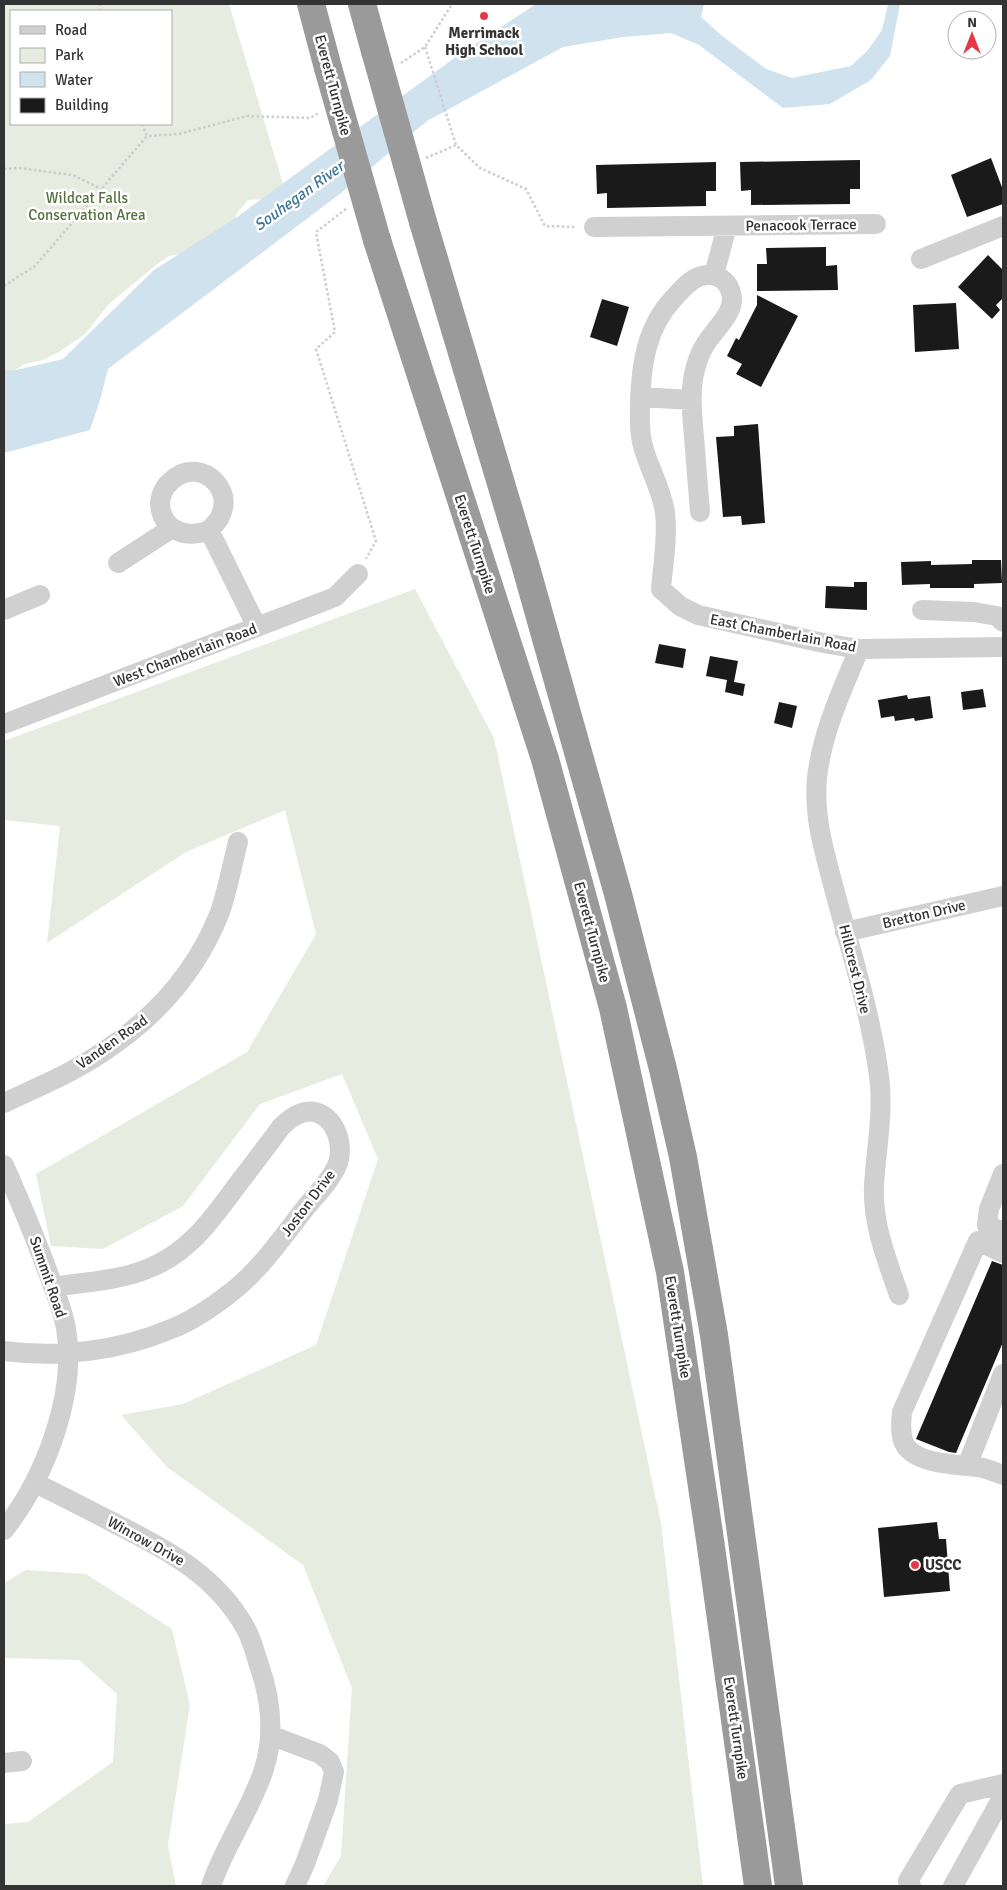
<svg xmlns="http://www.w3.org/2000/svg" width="1007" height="1890" viewBox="0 0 1007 1890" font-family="Signika,sans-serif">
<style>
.green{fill:#e6ecdf;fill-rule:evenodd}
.water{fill:#cfe2ee}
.building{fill:#1a1a1a}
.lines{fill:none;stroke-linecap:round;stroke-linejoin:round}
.path{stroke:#cdcdcd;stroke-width:2.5;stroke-dasharray:2.5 2.5;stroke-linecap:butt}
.minor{stroke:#d0d0d0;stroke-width:20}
.highway{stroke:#9a9a9a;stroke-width:28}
.highway-bridge{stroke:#9a9a9a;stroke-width:28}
.poi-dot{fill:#e63946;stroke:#fff;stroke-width:2}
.labels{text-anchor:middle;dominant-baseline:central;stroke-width:5;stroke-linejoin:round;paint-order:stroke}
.poi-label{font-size:15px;font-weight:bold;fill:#333;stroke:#fff}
.street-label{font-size:15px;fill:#333;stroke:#fff}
.park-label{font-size:15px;fill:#56703f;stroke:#fff}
.water-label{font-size:16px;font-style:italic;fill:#3f7597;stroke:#fff}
</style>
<rect width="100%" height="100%" fill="#fff"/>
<path class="green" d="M4 4H229L284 187 265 199 248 200 237 213 233 225 186 253 169 256 156 265 109 304 85 334 59 352 43 360 25 364 15 370 4 373ZM11 11H171V124H11Z
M415 589 494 738 661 1523 703 1886H323L341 1856 352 1688 303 1565 167 1467 121 1415 183 1404 316 1345 378 1159 342 1074 260 1104 183 1206 103 1249 51 1246 36 1174 247 1052 316 934 285 810 186 852 47 943 60 826 4 820V741Z
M26 1570 86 1574 172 1629 190 1705 168 1845 176 1886H4V1824L28 1822 113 1762 117 1694 79 1660 4 1658V1583Z"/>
<path class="water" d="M536 4H704L701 17 721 35 766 69 792 78 851 66 868 50 882 30 888 4H900L890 56 871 80 830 104 783 108 699 45 671 33 623 37 563 47 427 121 341 193 108 369 100 400 90 430 4 453V371L16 370 63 359 154 270 237 217 453 59Z"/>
<path class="building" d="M991 158 1003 190V204L967 217 951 175Z
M860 160V189H850V204L751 205V190L741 191 740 162Z
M716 162V191H706V206L607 208V193L597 194 596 165Z
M826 247V266L837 265 838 290 757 291V264H767L766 248Z
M988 255 1003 270V298L996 305 1000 310 992 319 958 287Z
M757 295 798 316 761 387 736 374 742 364 727 356 736 338 739 340 757 305Z
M602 299 629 307 617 346 590 337Z
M956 303 959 349 915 352 913 305Z
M758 424 765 523 742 525 741 516 723 517 716 437 734 436V426Z
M972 560H1001L1002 583 974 584V588H930V584L902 585 901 562 931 561V565L972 564Z
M854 582H867V610L825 608 826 586 854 587Z
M659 644 686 649 683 668 655 663Z
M710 656 738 661 734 682 745 684 743 696 725 692 727 680 706 676Z
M983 689 986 707 963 710 961 692Z
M907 695 908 699 930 696 933 718 915 721 914 718 895 721 894 716 881 718 878 700Z
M779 702 797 706 792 728 774 723Z
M992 1261 1003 1265V1342L956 1453 949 1452 916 1439Z
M937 1522 939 1539H946L950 1591 884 1597 878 1528Z"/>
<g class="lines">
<path class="path" d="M100 11V4
M425 47 456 145 480 168 526 189 545 226 577 227
M401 63 425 47 452 4
M142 124 147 136 179 134 247 116 310 118 319 113
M426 158 456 145
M4 169 19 168 73 175 101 189
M346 209 316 232 335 332 316 349 376 541 366 559
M4 286 35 266 147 136"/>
<path class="minor" d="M594 227 876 224
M921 259 1003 226
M714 275 727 226
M640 397 691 400
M700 512C698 487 696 462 694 437 692 413 689 389 696 366 698 359 701 351 705 345 714 329 737 312 731 293 729 283 720 275 710 275 694 274 683 288 673 299 646 328 641 365 640 404 640 417 639 430 642 442 647 466 662 488 665 513 668 538 663 564 661 589L680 606 698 615 823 643 859 649 1003 647
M209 530C187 540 160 530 160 502 161 495 164 487 170 482 200 451 248 497 209 530L257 627
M118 563 172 528
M4 610 40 595
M922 610 974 612 997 616 1003 622
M859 649C842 691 822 732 817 778 813 819 826 857 836 896 852 955 871 1015 879 1076 884 1113 876 1149 874 1185 872 1224 887 1260 899 1295
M4 724 335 597 358 574
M845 932 1003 896
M4 1103C27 1092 51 1082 73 1070 139 1034 192 984 220 912 228 889 232 865 238 842
M4 1165C19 1199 33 1232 46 1267 53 1287 62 1307 66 1328 77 1395 45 1478 4 1530
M1003 1174 989 1209 987 1225 1003 1232
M1003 1253 978 1241 902 1412C901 1423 899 1440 908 1449 924 1465 956 1464 978 1467 986 1468 995 1472 1003 1475
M4 1351C60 1358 119 1351 171 1329 192 1321 211 1308 229 1294 260 1271 283 1236 307 1206 317 1194 332 1179 338 1163 343 1147 338 1126 324 1116 308 1105 292 1116 281 1127 266 1148 250 1168 235 1188 210 1222 187 1254 147 1269 118 1281 84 1282 53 1287
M967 1466 1003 1374
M35 1483C62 1496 89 1510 116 1524 168 1550 217 1576 246 1629 252 1640 255 1653 259 1665 271 1699 275 1734 264 1769 251 1810 224 1846 211 1886
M270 1735 320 1754 330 1762 334 1772 328 1800 305 1864 295 1886
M4 1763 22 1761
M911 1886 908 1881 960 1794 1003 1784
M953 1886 1003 1796"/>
<path class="highway" d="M311 4 328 68
M362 4 375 51
M423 222 525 564 618 894 663 1069 683 1157 714 1335 789 1886
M377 240 545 759 613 1008 670 1272 710 1540 758 1886"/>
<path class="highway-bridge" d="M375 51 423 222
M328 68 377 240"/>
</g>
<g class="poi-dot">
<circle cx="484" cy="16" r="5"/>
<circle cx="915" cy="1565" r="5"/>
</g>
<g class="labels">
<g class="poi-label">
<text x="484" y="33">Merrimack<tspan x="484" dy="17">High School</tspan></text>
<text x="925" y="1565" text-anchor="start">USCC</text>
</g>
<g class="street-label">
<text transform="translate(333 85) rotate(75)">Everett Turnpike</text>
<text transform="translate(801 225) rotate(-1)">Penacook Terrace</text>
<text transform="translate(475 544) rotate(72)">Everett Turnpike</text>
<text transform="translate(783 633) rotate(11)">East Chamberlain Road</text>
<text transform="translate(185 655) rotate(-21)">West Chamberlain Road</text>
<text transform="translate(924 914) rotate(-13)">Bretton Drive</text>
<text transform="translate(592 932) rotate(75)">Everett Turnpike</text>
<text transform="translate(855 969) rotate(76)">Hillcrest Drive</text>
<text transform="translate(112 1042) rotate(-35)">Vanden Road</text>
<text transform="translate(308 1203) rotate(-53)">Joston Drive</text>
<text transform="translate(48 1277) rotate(71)">Summit Road</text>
<text transform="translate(678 1327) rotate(81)">Everett Turnpike</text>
<text transform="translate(146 1541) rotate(29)">Winrow Drive</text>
<text transform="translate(736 1728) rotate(82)">Everett Turnpike</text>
</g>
<g class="park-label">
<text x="87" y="198">Wildcat Falls<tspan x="87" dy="17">Conservation Area</tspan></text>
</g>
<g class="water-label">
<text transform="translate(299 196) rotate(-36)">Souhegan River</text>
</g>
</g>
<rect width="1007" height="1890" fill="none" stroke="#333333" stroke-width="10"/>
<rect x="10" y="10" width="162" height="115" fill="#ffffff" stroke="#adadad"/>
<rect x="20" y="26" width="25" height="8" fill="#d0d0d0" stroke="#adadad"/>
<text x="55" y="35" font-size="15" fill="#333333">Road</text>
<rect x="20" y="48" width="25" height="15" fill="#e6ecdf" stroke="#adadad"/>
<text x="55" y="60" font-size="15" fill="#333333">Park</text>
<rect x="20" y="72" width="25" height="15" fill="#cfe2ee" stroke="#adadad"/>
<text x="55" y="85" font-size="15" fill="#333333">Water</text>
<rect x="20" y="98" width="25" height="15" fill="#1a1a1a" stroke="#adadad"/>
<text x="55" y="110" font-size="15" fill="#333333">Building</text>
<g transform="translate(972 35)"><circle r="24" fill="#ffffff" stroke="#adadad"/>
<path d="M0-4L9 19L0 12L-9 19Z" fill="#e63946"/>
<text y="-8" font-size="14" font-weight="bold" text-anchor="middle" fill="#333333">N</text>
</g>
</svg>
